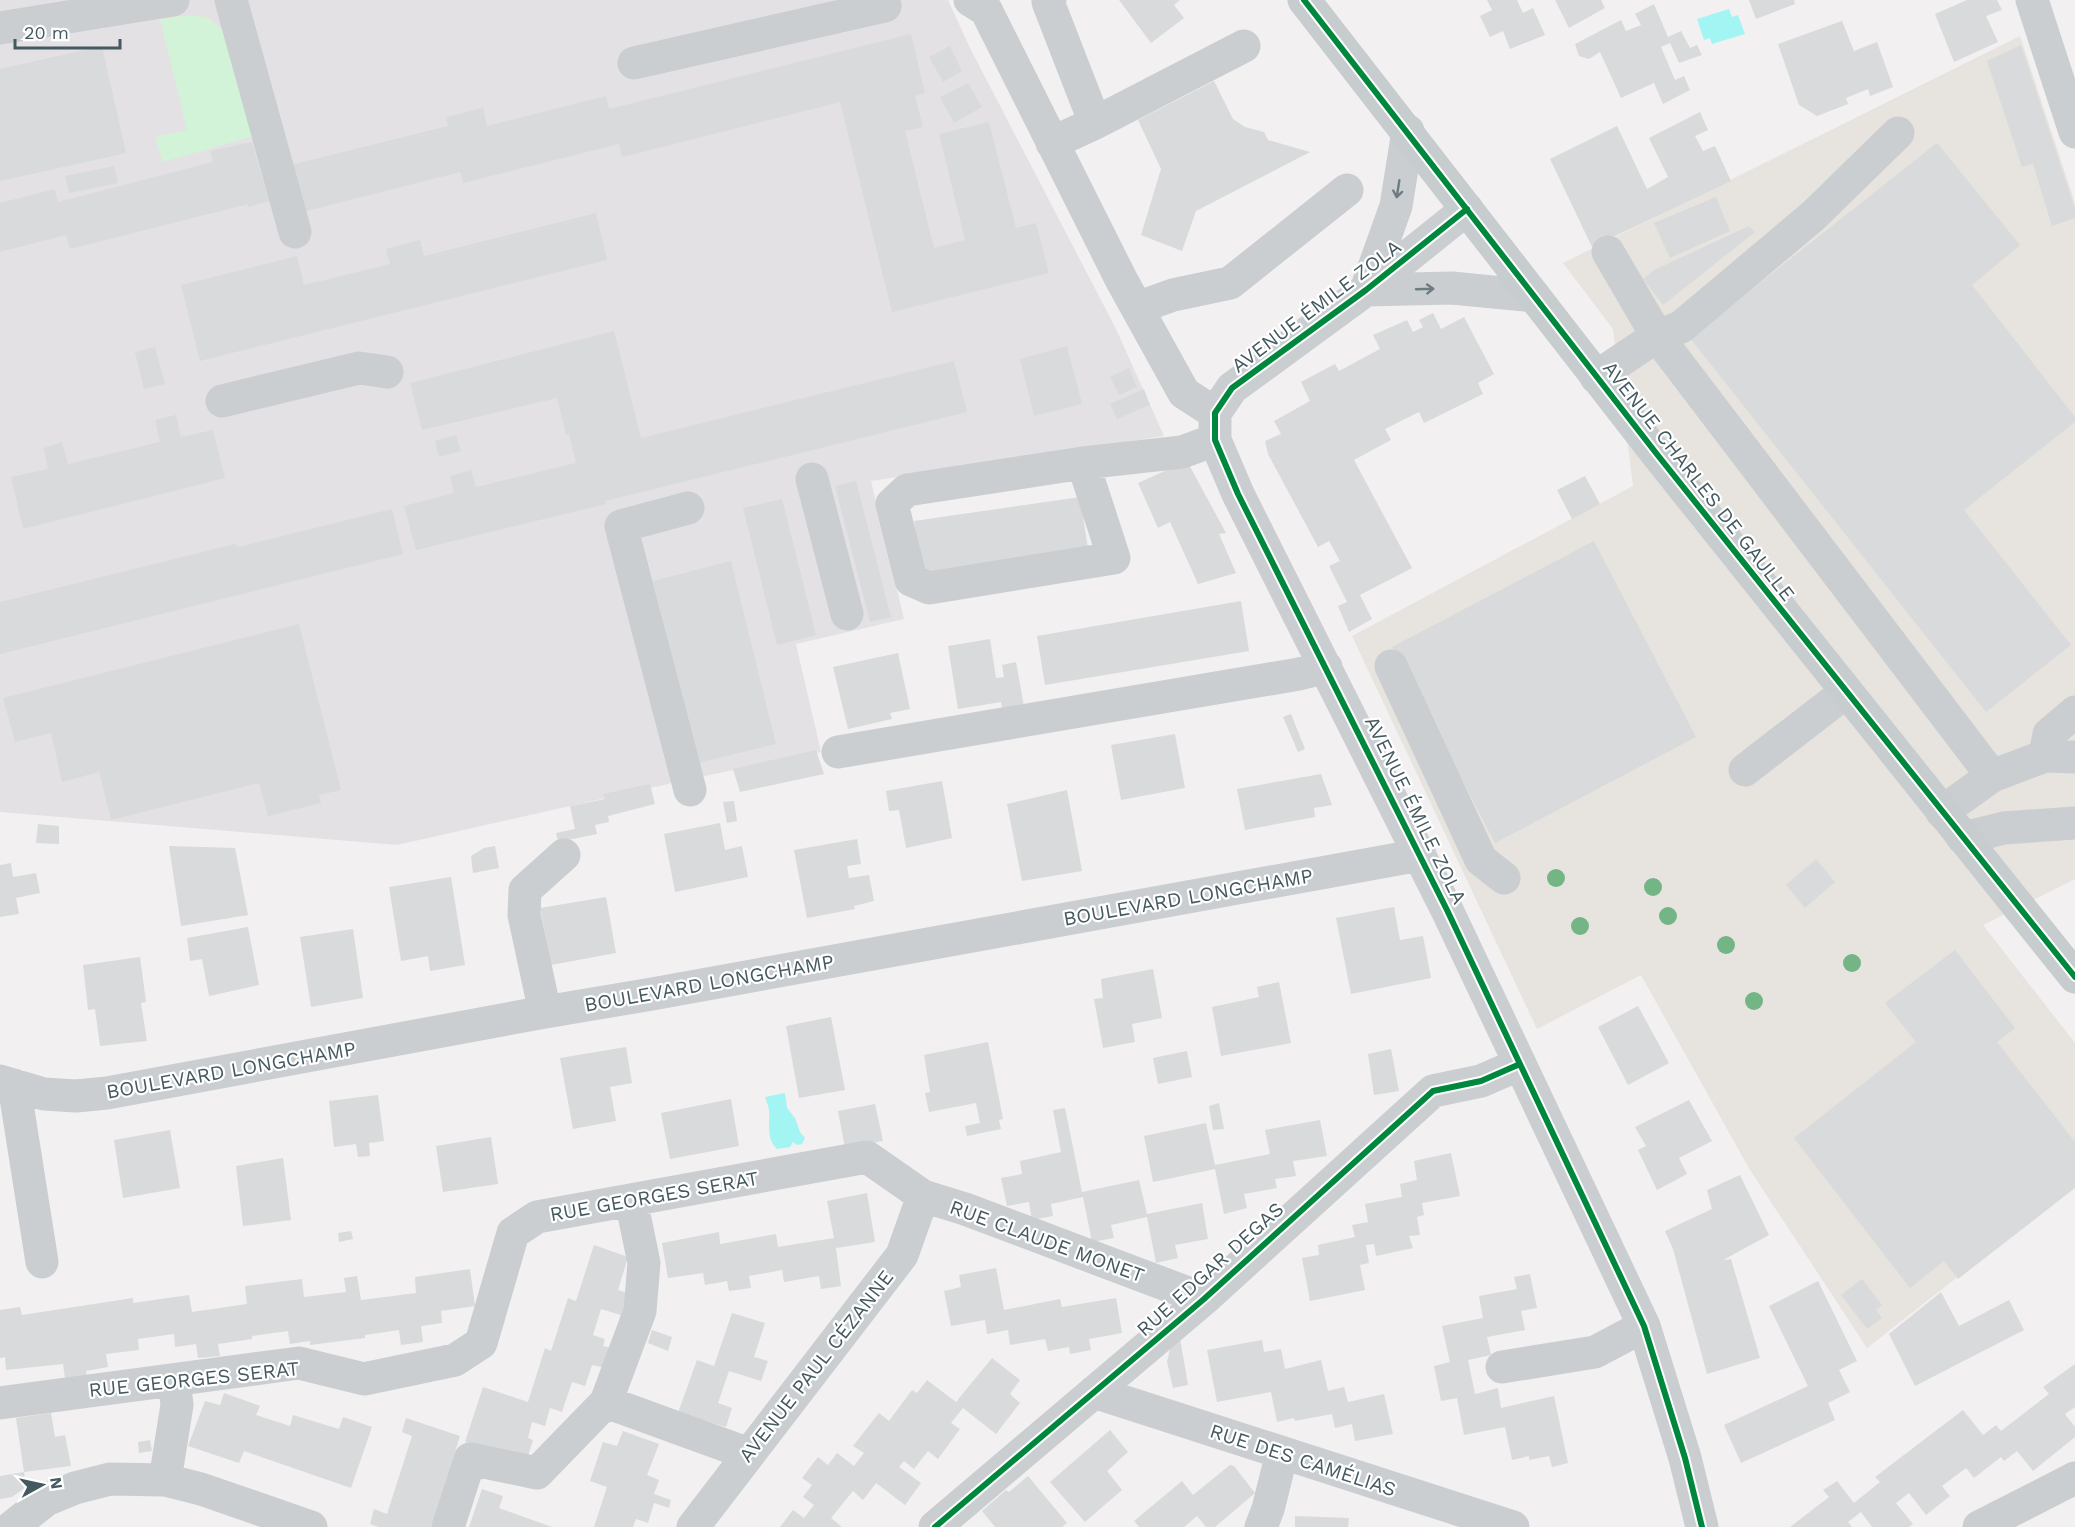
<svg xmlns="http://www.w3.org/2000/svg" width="2075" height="1527" viewBox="0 0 2075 1527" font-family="'Work Sans',sans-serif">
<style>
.commercial{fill:#e7e3de}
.education{fill:#e3e1e4}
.green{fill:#d3f3d8}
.water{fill:#a3f5f4}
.building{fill:#d9dadb}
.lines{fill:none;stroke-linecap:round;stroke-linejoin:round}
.minor{stroke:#caced0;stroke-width:33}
.major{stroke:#c7ccce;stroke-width:33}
.cycleway-casing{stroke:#fff;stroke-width:10}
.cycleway{stroke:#00873e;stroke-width:6}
.tree{fill:#74b586}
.oneway{stroke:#6d7c82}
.labels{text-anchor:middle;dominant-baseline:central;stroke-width:4.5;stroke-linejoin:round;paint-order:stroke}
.street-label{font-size:20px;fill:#455960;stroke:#fff}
</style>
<rect width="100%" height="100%" fill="#f2f0f1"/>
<path class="commercial" d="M2020 36 2075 203V879L1983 925 2075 1043V1185L1867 1348 1750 1170 1641 975 1537 1029 1352 636 1633 486 1613 329 1563 263Z"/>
<path class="education" d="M0 0H948L970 48 1116 329 1164 436 871 481 904 619 796 644 821 752 690 779 397 845 0 812Z"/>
<path class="green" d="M191 15 207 17 225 32 257 135 163 162 155 137 187 130 160 19Z"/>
<path class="water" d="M1729 9 1732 17 1738 15 1745 34 1712 44 1710 38 1704 40 1697 19Z
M785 1093 787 1108 795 1118 800 1132 805 1138 802 1144 797 1145 793 1142 790 1147 777 1149C766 1139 770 1124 769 1111 769 1106 766 1101 765 1097Z"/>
<path class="building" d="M1119 0H1180L1174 5 1184 18 1151 43Z
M1487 0H1517L1523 13 1533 8 1545 35 1510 49 1503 31 1490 37 1480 16 1492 10Z
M1555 0H1601L1605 8 1569 28Z
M1749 0H1794L1795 4 1756 19Z
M1967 0H1997L2002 10 1986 16 1998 42 1954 62 1935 14Z
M1654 4 1668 37 1681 31 1690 48 1697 45 1702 55 1679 63 1670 43 1661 47 1675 80 1684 76 1690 90 1663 104 1654 83 1621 98 1600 52 1589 59 1579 56 1575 44 1621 20 1626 31 1641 25 1635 14Z
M1842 21 1854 51 1877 42 1893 87 1870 96 1868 89 1846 98 1848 104 1817 116 1799 105 1778 44Z
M911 34 925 93 915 96 923 127 905 131 934 248 965 240 939 134 989 122 1016 228 1036 223 1049 273 892 312 840 102 622 157 619 144 463 183 460 172 303 212 291 165 448 126 446 117 483 108 487 126 606 96 609 109Z
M2021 45 2075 209V218L2052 226 2033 164 2022 167 1987 61Z
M102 46 126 153 0 181V69Z
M950 46 962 71 943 82 929 57Z
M1214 81 1233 119 1245 127 1264 132 1268 140 1310 152 1196 211 1182 251 1141 235 1161 169 1138 120Z
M968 83 982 107 954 123 940 97Z
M1700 112 1708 130 1695 136 1703 151 1715 146 1731 181 1592 247 1550 159 1617 126 1647 189 1668 177 1649 138Z
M252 142 269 201 248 207V204L70 249 66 235 0 252V203L55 189 58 202 213 162 210 151Z
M1937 143 2020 245 1972 285 2075 417V422L1964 510 2071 645 1986 712 1690 338Z
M114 166 118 183 69 193 65 176Z
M1716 197 1730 231 1670 258 1654 223Z
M596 213 607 260 200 361 181 285 297 256 304 285 390 264 386 249 420 240 424 256Z
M1749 226 1755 232 1663 305 1643 279 1654 270Z
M1433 313 1441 329 1464 317 1494 374 1478 383 1483 394 1424 423 1419 412 1385 429 1391 440 1354 460 1412 568 1360 595 1372 619 1349 632 1338 606 1347 602 1329 566 1340 561 1329 541 1318 547 1268 454 1265 441 1281 434 1274 421 1310 401 1301 382 1335 364 1339 371 1380 349 1373 335 1407 320 1413 332 1423 327 1419 320Z
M614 331 641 438 954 361 967 412 605 501 606 504 416 550 404 506 454 493 450 476 471 470 476 487 576 463 569 434 566 435 557 398 422 430 410 383Z
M1067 346 1082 404 1034 416 1020 359Z
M155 347 165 384 144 389 135 352Z
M1129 368 1137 387 1119 395 1110 377Z
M1144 389 1150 405 1117 419 1110 404Z
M176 415 181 437 213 430 225 478 23 529 11 477 48 469 44 448 62 442 68 464 160 442 155 420Z
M456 435 461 451 439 457 435 441Z
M1187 461 1226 533 1219 534 1236 573 1198 584 1170 522 1158 528 1138 483Z
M1585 476 1600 504 1572 519 1557 490Z
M856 481 891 617 870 622 835 486Z
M1080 497 1088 549 922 574 914 521Z
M782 499 816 635 777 645 743 508Z
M392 509 403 554 0 654V602L235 544 238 547Z
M1594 541 1696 737 1495 843 1392 647Z
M731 561 776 744 698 763 653 581Z
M1241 601 1249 651 1045 685 1037 636Z
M299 624 341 790 319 795 321 803 268 816 259 783 111 820 99 772 62 782 51 733 15 742 3 698Z
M990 639 996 678 1004 677 1002 665 1016 662 1025 712 1003 715 1001 702 958 709 948 646Z
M898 653 910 709 890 713 892 719 848 729 833 667Z
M1291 714 1305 749 1298 752 1283 717Z
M1175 734 1185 788 1121 800 1111 745Z
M816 750 824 774 740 792 733 769Z
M1321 774 1332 805 1314 808 1315 817 1245 830 1237 789Z
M942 781 952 838 906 848 899 810 889 811 886 791Z
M650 784 655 804 608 816 609 822 595 825 597 834 558 842 556 833 575 829 570 806 605 799 603 794Z
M1067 790 1082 871 1022 881 1007 804Z
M734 801 737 821 727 823 723 802Z
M720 823 725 850 742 846 748 877 675 892 664 834Z
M38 824 59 826V844L36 843Z
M857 839 861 864 847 866 849 878 869 875 874 901 854 906 855 909 807 918 794 850Z
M169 846 235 848 248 915 181 926Z
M495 846 499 868 473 873 471 856 484 848Z
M1816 859 1835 882 1805 908 1786 885Z
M11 863 13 877 36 873 40 893 16 898 19 914 0 917V865Z
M451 877 465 965 430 971 428 956 401 961 389 887Z
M606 897 616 953 551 965 540 908Z
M1394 907 1400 940 1423 936 1431 978 1351 994 1336 918Z
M248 927 259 985 209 996 202 959 190 961 187 938Z
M353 929 363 998 311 1007 300 937Z
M1955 950 2015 1028 1997 1042 2075 1142V1188L1958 1279 1944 1261 1910 1288 1794 1138 1916 1042 1885 1003Z
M140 957 146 1002 141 1003 147 1041 100 1046 95 1009 88 1010 83 965Z
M1153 969 1162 1018 1132 1024 1135 1042 1103 1048 1094 999 1103 998 1101 979Z
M1279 982 1291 1043 1221 1056 1212 1007 1259 997 1257 987Z
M1638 1006 1669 1063 1628 1085 1598 1027Z
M831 1017 845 1090 799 1098 786 1026Z
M988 1042 1003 1119 999 1120 1001 1129 967 1136 965 1126 980 1123 976 1103 929 1112 925 1093 930 1092 924 1055Z
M626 1047 632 1083 610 1087 616 1121 573 1129 560 1058Z
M1391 1049 1399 1091 1374 1095 1368 1054Z
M1187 1051 1192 1077 1158 1084 1153 1058Z
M378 1095 384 1141 369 1143 370 1156 358 1157 356 1144 334 1147 329 1101Z
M731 1099 739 1146 670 1159 661 1113Z
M1689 1100 1712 1141 1679 1158 1687 1174 1657 1190 1638 1150 1646 1146 1635 1127Z
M1219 1103 1224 1129 1213 1130 1209 1106Z
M875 1104 883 1141 845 1148 838 1111Z
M1065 1108 1082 1192 1139 1180 1147 1214 1202 1203 1208 1239 1175 1245 1178 1258 1156 1263 1147 1217 1111 1225 1114 1238 1092 1242 1083 1197 1051 1204 1053 1216 1032 1220 1029 1202 1007 1206 1001 1178 1022 1174 1020 1161 1061 1152 1053 1110Z
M1320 1120 1327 1156 1293 1161 1296 1176 1275 1179 1277 1188 1244 1194 1247 1208 1224 1214 1215 1169 1153 1182 1144 1136 1206 1123 1215 1165 1270 1154 1265 1130Z
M170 1130 180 1188 123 1198 114 1140Z
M491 1137 498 1184 443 1192 436 1146Z
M1451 1153 1460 1196 1422 1203 1424 1215 1417 1217 1420 1235 1409 1236 1413 1248 1376 1256 1374 1244 1366 1245 1369 1263 1360 1265 1365 1290 1310 1301 1302 1258 1319 1255 1318 1245 1355 1237 1352 1225 1368 1222 1365 1204 1402 1197 1400 1184 1417 1180 1414 1161Z
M283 1158 291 1220 243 1226 236 1166Z
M1740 1175 1769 1235 1723 1260 1731 1259 1760 1358 1707 1374 1673 1249 1665 1231 1712 1209 1707 1190Z
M867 1193 875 1242 836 1248 841 1286 821 1289 819 1276 784 1282 782 1270 749 1276 751 1288 729 1291 727 1281 705 1285 703 1273 668 1278 662 1243 719 1232 720 1244 776 1234 778 1247 834 1238 827 1201Z
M351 1231 353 1239 339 1242 338 1233Z
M594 1245 628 1257 618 1290 630 1294 624 1316 601 1309 593 1335 605 1339 603 1346 611 1348 605 1368 592 1365 585 1386 572 1382 562 1412 550 1408 545 1426 532 1422 528 1438 533 1440 526 1462 465 1442 483 1387 528 1402 545 1348 551 1351 568 1298 576 1301Z
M996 1268 1004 1310 1060 1299 1062 1307 1116 1298 1122 1333 1089 1339 1091 1350 1070 1354 1069 1347 1048 1351 1045 1339 1010 1345 1008 1330 987 1334 985 1320 951 1326 944 1291 961 1287 959 1275Z
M470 1269 475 1306 441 1311 442 1323 421 1326 423 1342 401 1345 399 1330 365 1335V1338L310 1345V1341L290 1344 288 1331 252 1336V1339L218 1344 220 1356 198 1358 196 1344 175 1347 174 1334 138 1339 139 1350 106 1354 108 1367 86 1371 87 1376 65 1378 63 1364 6 1370 5 1357 0 1358V1310L20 1307 22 1315 133 1298V1303L189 1295 192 1312 247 1304 245 1286 302 1279 304 1297 346 1292 344 1278 357 1276 361 1300 416 1293 415 1277Z
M1530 1274 1537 1308 1521 1311 1525 1330 1487 1337 1491 1355 1468 1360 1475 1394 1498 1388 1501 1408 1554 1396 1568 1463 1552 1467 1549 1456 1529 1460V1456L1512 1460 1505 1427 1464 1435 1457 1398 1441 1401 1434 1366 1450 1362 1442 1326 1483 1318 1479 1296 1517 1289 1514 1277Z
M1862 1279 1882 1305 1876 1310 1882 1318 1867 1329 1841 1295Z
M1818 1281 1857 1361 1839 1370 1850 1392 1828 1403 1835 1420 1741 1463 1724 1425 1808 1386 1769 1306Z
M1941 1292 1959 1326 2009 1300 2024 1330 1915 1386 1889 1334Z
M732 1313 765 1323 754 1357 768 1361 761 1381 729 1371 718 1403 732 1408 726 1427 678 1413 697 1360 714 1366Z
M652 1330 672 1337 668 1351 648 1343Z
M1180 1338 1188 1385 1173 1388 1167 1362 1170 1349Z
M1262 1340 1264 1352 1281 1349 1285 1369 1321 1360 1328 1391 1344 1387 1348 1402 1384 1394 1393 1434 1355 1441 1352 1424 1335 1428 1332 1414 1295 1421 1294 1418 1277 1422 1271 1392 1217 1402 1207 1350Z
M992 1358 1020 1380 1010 1394 1020 1403 996 1434 963 1408 951 1423 960 1429 938 1459 928 1451 914 1469 904 1461 899 1467 921 1483 905 1505 876 1483 863 1500 853 1491 831 1518 842 1527H780L793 1510 804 1518 814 1505 803 1497 812 1485 802 1478 818 1457 828 1465 837 1453 854 1466 864 1453 853 1446 879 1413 889 1421 912 1390 917 1393 927 1380 956 1402Z
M2075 1364V1407L2065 1414 2075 1427V1437L2033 1471 2017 1451 2004 1461 2001 1457 1974 1478 1966 1468 1942 1486 1950 1496 1926 1515 1909 1493 1896 1503 1913 1524 1909 1527H1872L1861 1512 1848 1522 1852 1527H1790L1829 1497 1823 1490 1837 1481 1854 1503 1880 1482 1875 1477 1963 1410 1983 1435 1996 1425 2001 1431 2049 1394 2043 1387Z
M224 1393 260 1406 256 1415 290 1426 293 1415 339 1429 343 1417 372 1427 351 1488 244 1451 239 1463 188 1446 205 1401 220 1405Z
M51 1413 55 1437 65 1435 71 1466 24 1472 26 1487 12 1497 0 1499V1476L24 1472 16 1418Z
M406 1418 460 1436 431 1527H379L370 1524 374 1509 387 1514 412 1436 402 1432Z
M1110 1430 1128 1452 1107 1471 1122 1490 1085 1522 1050 1482Z
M623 1431 659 1444 647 1475 659 1480 654 1494 671 1500 669 1508 654 1503 648 1523 636 1519 633 1527H594L607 1487 590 1481 603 1442 617 1446Z
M150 1440 152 1451 139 1453 138 1442Z
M1230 1465 1234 1466 1255 1493 1215 1527H1206L1197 1516 1184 1527H1139L1134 1521 1182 1481 1193 1495Z
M1028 1476 1067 1523 1062 1527H995L982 1511 1006 1490 1009 1492Z
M482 1489 503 1496 499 1508 552 1527H469Z
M1295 1516 1349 1518 1348 1527H1295Z"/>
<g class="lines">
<path class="minor" d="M231 0 295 232
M970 0 986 10 1122 281 1184 393 1215 413
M1050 0 1048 2 1095 123 1052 143
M2032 0 2075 132
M0 28 173 0
M634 63 885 6
M1095 123 1244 46
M1408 131 1396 206 1366 290 1452 288 1534 296
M1467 209 1366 290 1232 388 1215 413V440L1238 494 1447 910 1644 1326 1685 1458 1702 1527
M1608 252 1657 336 1681 327 1813 216 1898 133
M1137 308 1173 295 1230 283 1347 190
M1596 377 1657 336 1992 776
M222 401 359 368 387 372
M1083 463 1114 558 929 588 911 580 892 504 907 490 1083 463 1182 452 1215 440
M812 479 847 614
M688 508 621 526 690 790
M1391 666 1481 860 1504 878
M838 752 1299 674 1326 667
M2045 756 2049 734 2075 712
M1745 770 1846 692
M1942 812 1992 776 2045 756 2075 757
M1963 838 2004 828 2075 823
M545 1012 524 915 525 890 564 855
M0 1081 44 1094 76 1096 107 1093 545 1012 652 994 1420 855
M14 1085 42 1262
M1502 1367 1595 1352 1644 1326
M1094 1392 1513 1527
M606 1402 749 1454
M0 1403 299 1363 364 1379 455 1360 481 1343 513 1233 537 1217 867 1157 923 1196 965 1209 1204 1299
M165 1480 177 1405 174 1380
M12 1527 46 1500 75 1488 110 1479 165 1480 201 1489 311 1527
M448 1527 470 1459 537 1473 606 1402 640 1311 644 1263 631 1200
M693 1527 902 1255 923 1196
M935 1527 1204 1299 1433 1091 1481 1081 1520 1064
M1261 1527 1268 1509 1282 1453
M1979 1527 2075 1478"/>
<path class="major" d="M1304 0 1656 453 2075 977"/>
<g class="cycleway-casing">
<path id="cycleway" d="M1304 0 1656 453 2075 977
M1467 209 1366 290 1232 388 1215 413V440L1238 494 1447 910 1644 1326 1685 1458 1702 1527
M935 1527 1204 1299 1433 1091 1481 1081 1520 1064"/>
</g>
<use href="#cycleway" class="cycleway"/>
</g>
<g class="tree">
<circle cx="1556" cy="878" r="9"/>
<circle cx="1653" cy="887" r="9"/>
<circle cx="1668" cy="916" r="9"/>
<circle cx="1580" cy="926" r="9"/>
<circle cx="1726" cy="945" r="9"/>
<circle cx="1852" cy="963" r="9"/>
<circle cx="1754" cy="1001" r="9"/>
</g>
<defs><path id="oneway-shaft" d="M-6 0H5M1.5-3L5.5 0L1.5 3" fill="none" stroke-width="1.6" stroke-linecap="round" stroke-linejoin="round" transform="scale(1.5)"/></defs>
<g class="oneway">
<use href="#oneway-shaft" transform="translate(1398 189) rotate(99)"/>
<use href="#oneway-shaft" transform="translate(1425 289) rotate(-2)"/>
</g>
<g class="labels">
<g class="street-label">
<text transform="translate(1316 306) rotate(-37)">AVENUE ÉMILE ZOLA</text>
<text transform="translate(1699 481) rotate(52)">AVENUE CHARLES DE GAULLE</text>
<text transform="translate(1416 810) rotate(64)">AVENUE ÉMILE ZOLA</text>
<text transform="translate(1188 897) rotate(-10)">BOULEVARD LONGCHAMP</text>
<text transform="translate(709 983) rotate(-10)">BOULEVARD LONGCHAMP</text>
<text transform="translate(231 1070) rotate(-10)">BOULEVARD LONGCHAMP</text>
<text transform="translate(654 1196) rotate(-10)">RUE GEORGES SERAT</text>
<text transform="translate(1047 1241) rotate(20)">RUE CLAUDE MONET</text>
<text transform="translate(1210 1269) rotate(-42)">RUE EDGAR DEGAS</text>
<text transform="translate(816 1366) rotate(-52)">AVENUE PAUL CÉZANNE</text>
<text transform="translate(194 1379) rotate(-6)">RUE GEORGES SERAT</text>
<text transform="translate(1303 1460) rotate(18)">RUE DES CAMÉLIAS</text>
</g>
</g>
<g transform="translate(42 1485) rotate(82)" stroke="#ffffff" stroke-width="4.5" paint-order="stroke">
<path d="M0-4.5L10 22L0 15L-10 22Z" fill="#455960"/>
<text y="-9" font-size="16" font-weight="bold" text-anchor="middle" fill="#455960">N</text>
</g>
<path d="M15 39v9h105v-9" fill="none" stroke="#455960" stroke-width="3"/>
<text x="24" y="39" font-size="18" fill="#455960" stroke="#ffffff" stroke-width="4.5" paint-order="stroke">20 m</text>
</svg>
